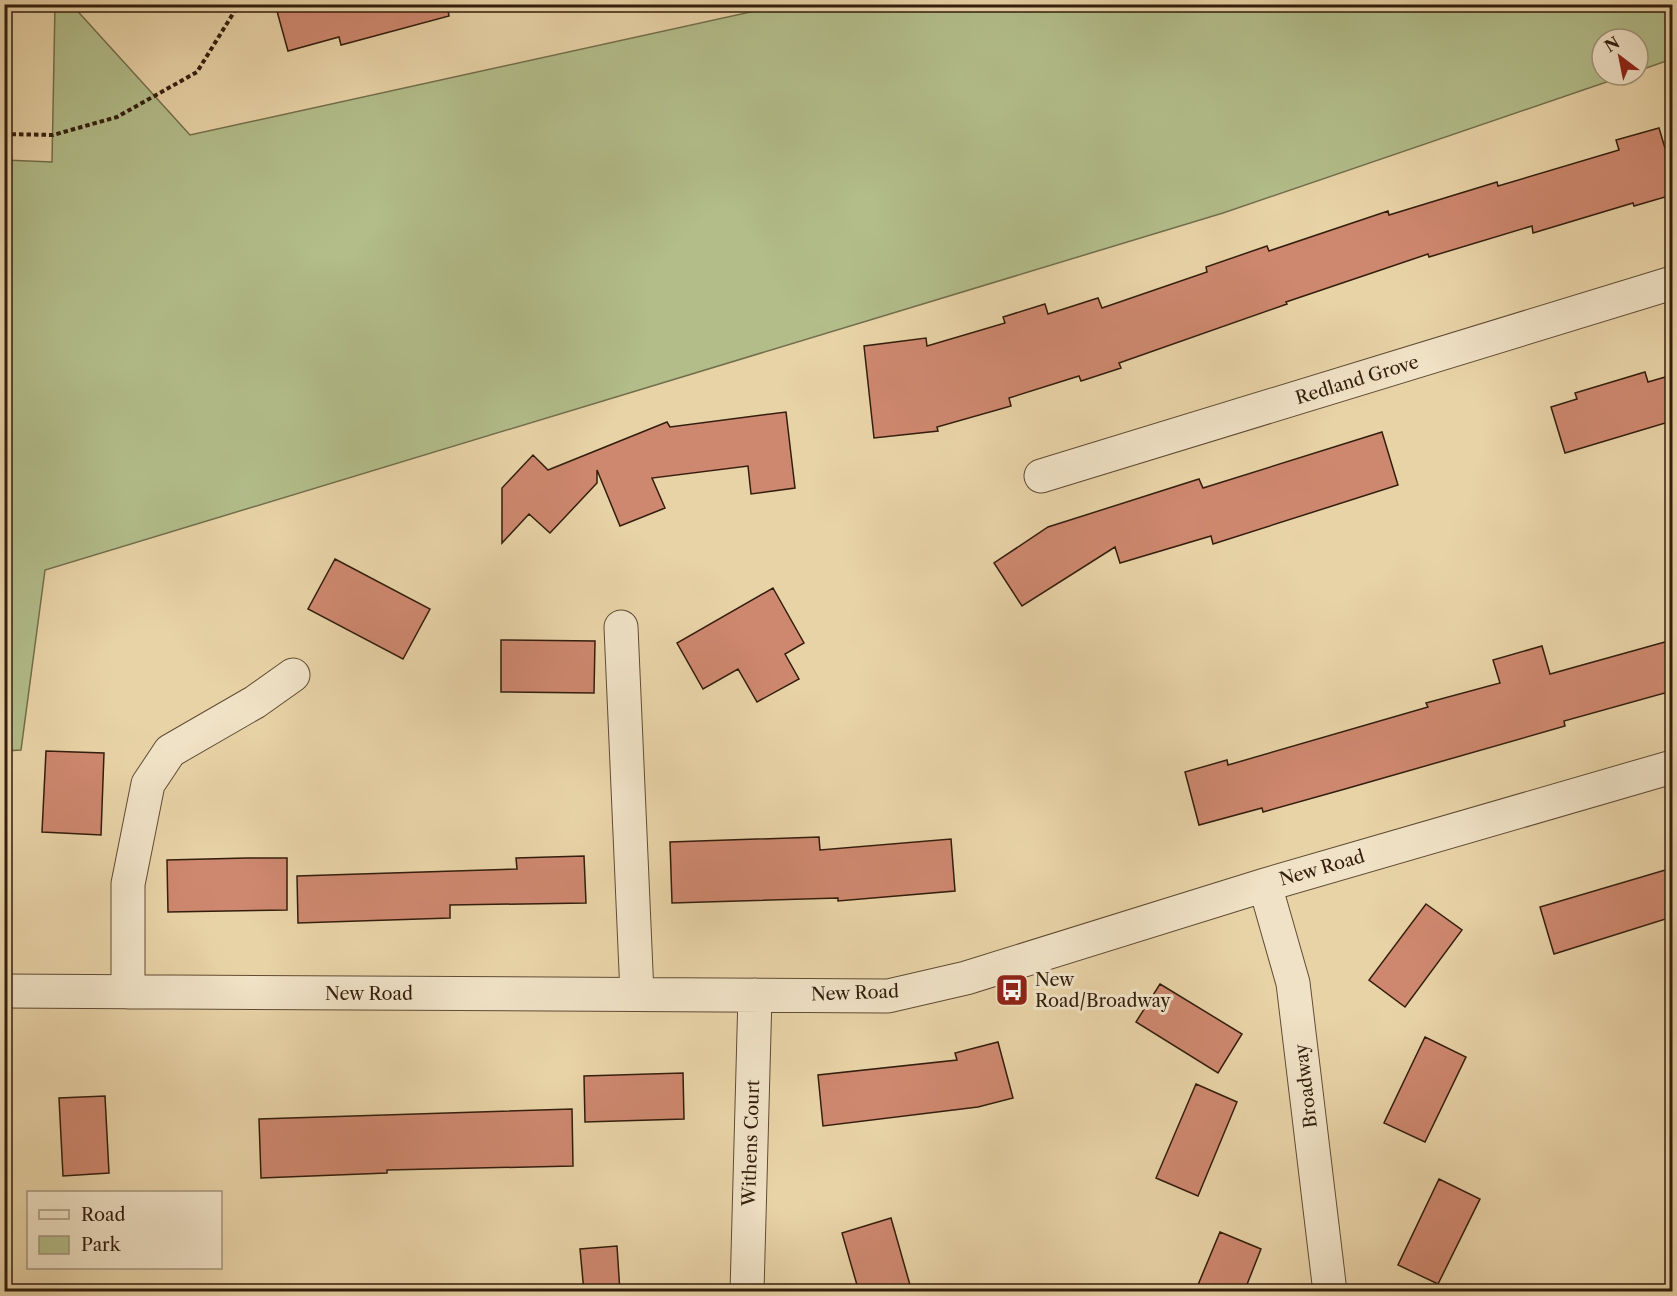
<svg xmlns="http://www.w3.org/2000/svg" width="1677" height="1296" viewBox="0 0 1677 1296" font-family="'Libre Caslon Text',serif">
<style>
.green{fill:#b2bd8a;stroke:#726e4c;stroke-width:1.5}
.building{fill:#ce886f;stroke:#331e0d;stroke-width:1.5}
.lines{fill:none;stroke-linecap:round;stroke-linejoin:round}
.minor-casing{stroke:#604b34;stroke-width:35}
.path{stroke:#331e0d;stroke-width:4;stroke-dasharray:4.5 3;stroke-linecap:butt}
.minor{stroke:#f0e2c6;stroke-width:33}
.labels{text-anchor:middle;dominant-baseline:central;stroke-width:6;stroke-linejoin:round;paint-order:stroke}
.street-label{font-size:18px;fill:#331e0d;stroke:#f0e2c6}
.poi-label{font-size:18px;fill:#331e0d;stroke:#f0e2c6;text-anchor:start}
</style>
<rect width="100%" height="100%" fill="#e8d3a7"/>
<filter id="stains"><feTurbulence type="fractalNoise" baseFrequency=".00333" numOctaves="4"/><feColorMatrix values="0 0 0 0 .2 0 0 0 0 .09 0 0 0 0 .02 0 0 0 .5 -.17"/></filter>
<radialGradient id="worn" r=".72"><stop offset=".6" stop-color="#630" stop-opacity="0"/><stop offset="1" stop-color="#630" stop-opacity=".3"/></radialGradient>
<path class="green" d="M55 5H72L190 135 782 5H1672V59L1638 71V39H1602V75H1627L1223 213 45 570 21 750 5 751V160L52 162Z"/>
<path class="building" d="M275 4H447L449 16 341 45 339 37 288 51Z
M1659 128 1665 148 1672 146V195L1634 206 1633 203 1533 233 1532 226 1429 257 1428 254 1286 302 1287 304 1119 363 1121 368 1081 381 1079 376 1009 398 1011 406 937 427 938 431 874 438 864 346 926 338 927 346 1005 323 1003 317 1045 304 1048 314 1098 298 1102 308 1207 272 1206 267 1267 246 1269 251 1388 211 1389 215 1497 182 1498 186 1619 150 1616 140Z
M1645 372 1648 382 1672 375V421L1565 453 1551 407 1577 399 1575 393Z
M786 412 795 488 751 494 748 466 652 478 665 508 620 526 597 470V483L550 533 529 514 502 543V488L533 455 548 470 667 422 670 427Z
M1382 432 1398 485 1213 544 1211 536 1120 563 1115 547 1022 606 994 563 1048 527 1199 479 1203 488Z
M335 559 430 609 403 659 308 609Z
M773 588 804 643 785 654 799 679 757 702 738 669 703 689 677 643Z
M501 640 595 641 594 693 501 692Z
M1672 640V691L1564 721 1565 726 1345 789 1263 812 1262 808 1199 825 1185 772 1227 760 1228 765 1428 707 1426 703 1500 683 1493 660 1542 646 1550 674Z
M46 751 104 753 101 835 42 832Z
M819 837 820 850 951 839 955 891 838 901V898L672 903 670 842Z
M584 856 586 903 450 905V918L298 923 297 876 517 869 516 858Z
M247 858H287V910L168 912 167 860Z
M1672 868V917L1554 954 1540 907Z
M1426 904 1462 930 1405 1007 1369 980Z
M1160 984 1242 1034 1218 1073 1136 1022Z
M1425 1037 1466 1057 1425 1142 1384 1123Z
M998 1042 1013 1098 978 1107 823 1126 818 1075 957 1060 955 1053Z
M683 1073 684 1119 585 1122 584 1076Z
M1196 1084 1237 1102 1198 1196 1156 1178Z
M105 1096 109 1173 63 1176 59 1098Z
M572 1109 573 1166 387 1170V1173L261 1178 259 1119Z
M1439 1179 1480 1199 1438 1284 1398 1265Z
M891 1218 912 1292H859L842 1233Z
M1220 1232 1261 1249 1244 1292H1195Z
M617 1246 620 1292H584L580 1249Z"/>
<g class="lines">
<g class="minor-casing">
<path id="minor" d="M1041 476 1672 283
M621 627 637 994
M1265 885 1293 983 1330 1292
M4 991 888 996 966 978 1265 885 1672 767
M128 992V884L148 784 170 751 255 702 293 675
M747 1292 755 995"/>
</g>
<path class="path" d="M4 134 53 135 117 117 197 72 239 4"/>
<use href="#minor" class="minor"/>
</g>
<defs>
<g id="bus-square" transform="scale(1.725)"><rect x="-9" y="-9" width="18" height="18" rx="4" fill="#8f2418" stroke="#f0e2c6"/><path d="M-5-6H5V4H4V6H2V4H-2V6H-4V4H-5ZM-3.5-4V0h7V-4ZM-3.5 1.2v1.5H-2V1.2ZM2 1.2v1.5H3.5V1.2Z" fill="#fff"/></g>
</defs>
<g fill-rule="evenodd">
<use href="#bus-square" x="1012" y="990"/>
</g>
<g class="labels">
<g class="street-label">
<text transform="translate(1357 380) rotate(-17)">Redland Grove</text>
<text transform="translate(1322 868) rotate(-16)">New Road</text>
<text transform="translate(855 993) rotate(-2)">New Road</text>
<text x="369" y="994">New Road</text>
<text transform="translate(1306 1086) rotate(-97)">Broadway</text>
<text transform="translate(751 1143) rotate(-88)">Withens Court</text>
</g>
<g class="poi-label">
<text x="1035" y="980">New<tspan x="1035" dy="21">Road/Broadway</tspan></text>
</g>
</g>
<rect width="1677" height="1296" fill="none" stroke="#e8d3a7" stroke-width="24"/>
<rect x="6" y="6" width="1665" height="1284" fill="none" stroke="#331e0d" stroke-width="3"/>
<rect x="12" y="12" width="1653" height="1272" fill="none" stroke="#331e0d" stroke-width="1.5"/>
<rect x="27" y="1191" width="195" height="78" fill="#f0e2c6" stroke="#a4947c" stroke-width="1.5"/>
<rect x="39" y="1210" width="30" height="9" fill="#f0e2c6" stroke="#a4947c" stroke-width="1.5"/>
<text x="81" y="1221" font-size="18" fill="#331e0d">Road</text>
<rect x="39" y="1236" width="30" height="18" fill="#b2bd8a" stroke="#a4947c" stroke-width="1.5"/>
<text x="81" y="1251" font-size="18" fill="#331e0d">Park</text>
<g transform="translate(1620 57) rotate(328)"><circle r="28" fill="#f0e2c6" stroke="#a4947c" stroke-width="1.5"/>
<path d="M0-4.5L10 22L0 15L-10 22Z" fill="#8f2418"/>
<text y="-9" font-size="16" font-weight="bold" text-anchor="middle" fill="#331e0d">N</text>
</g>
<rect width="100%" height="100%" filter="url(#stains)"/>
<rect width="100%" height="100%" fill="url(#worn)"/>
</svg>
